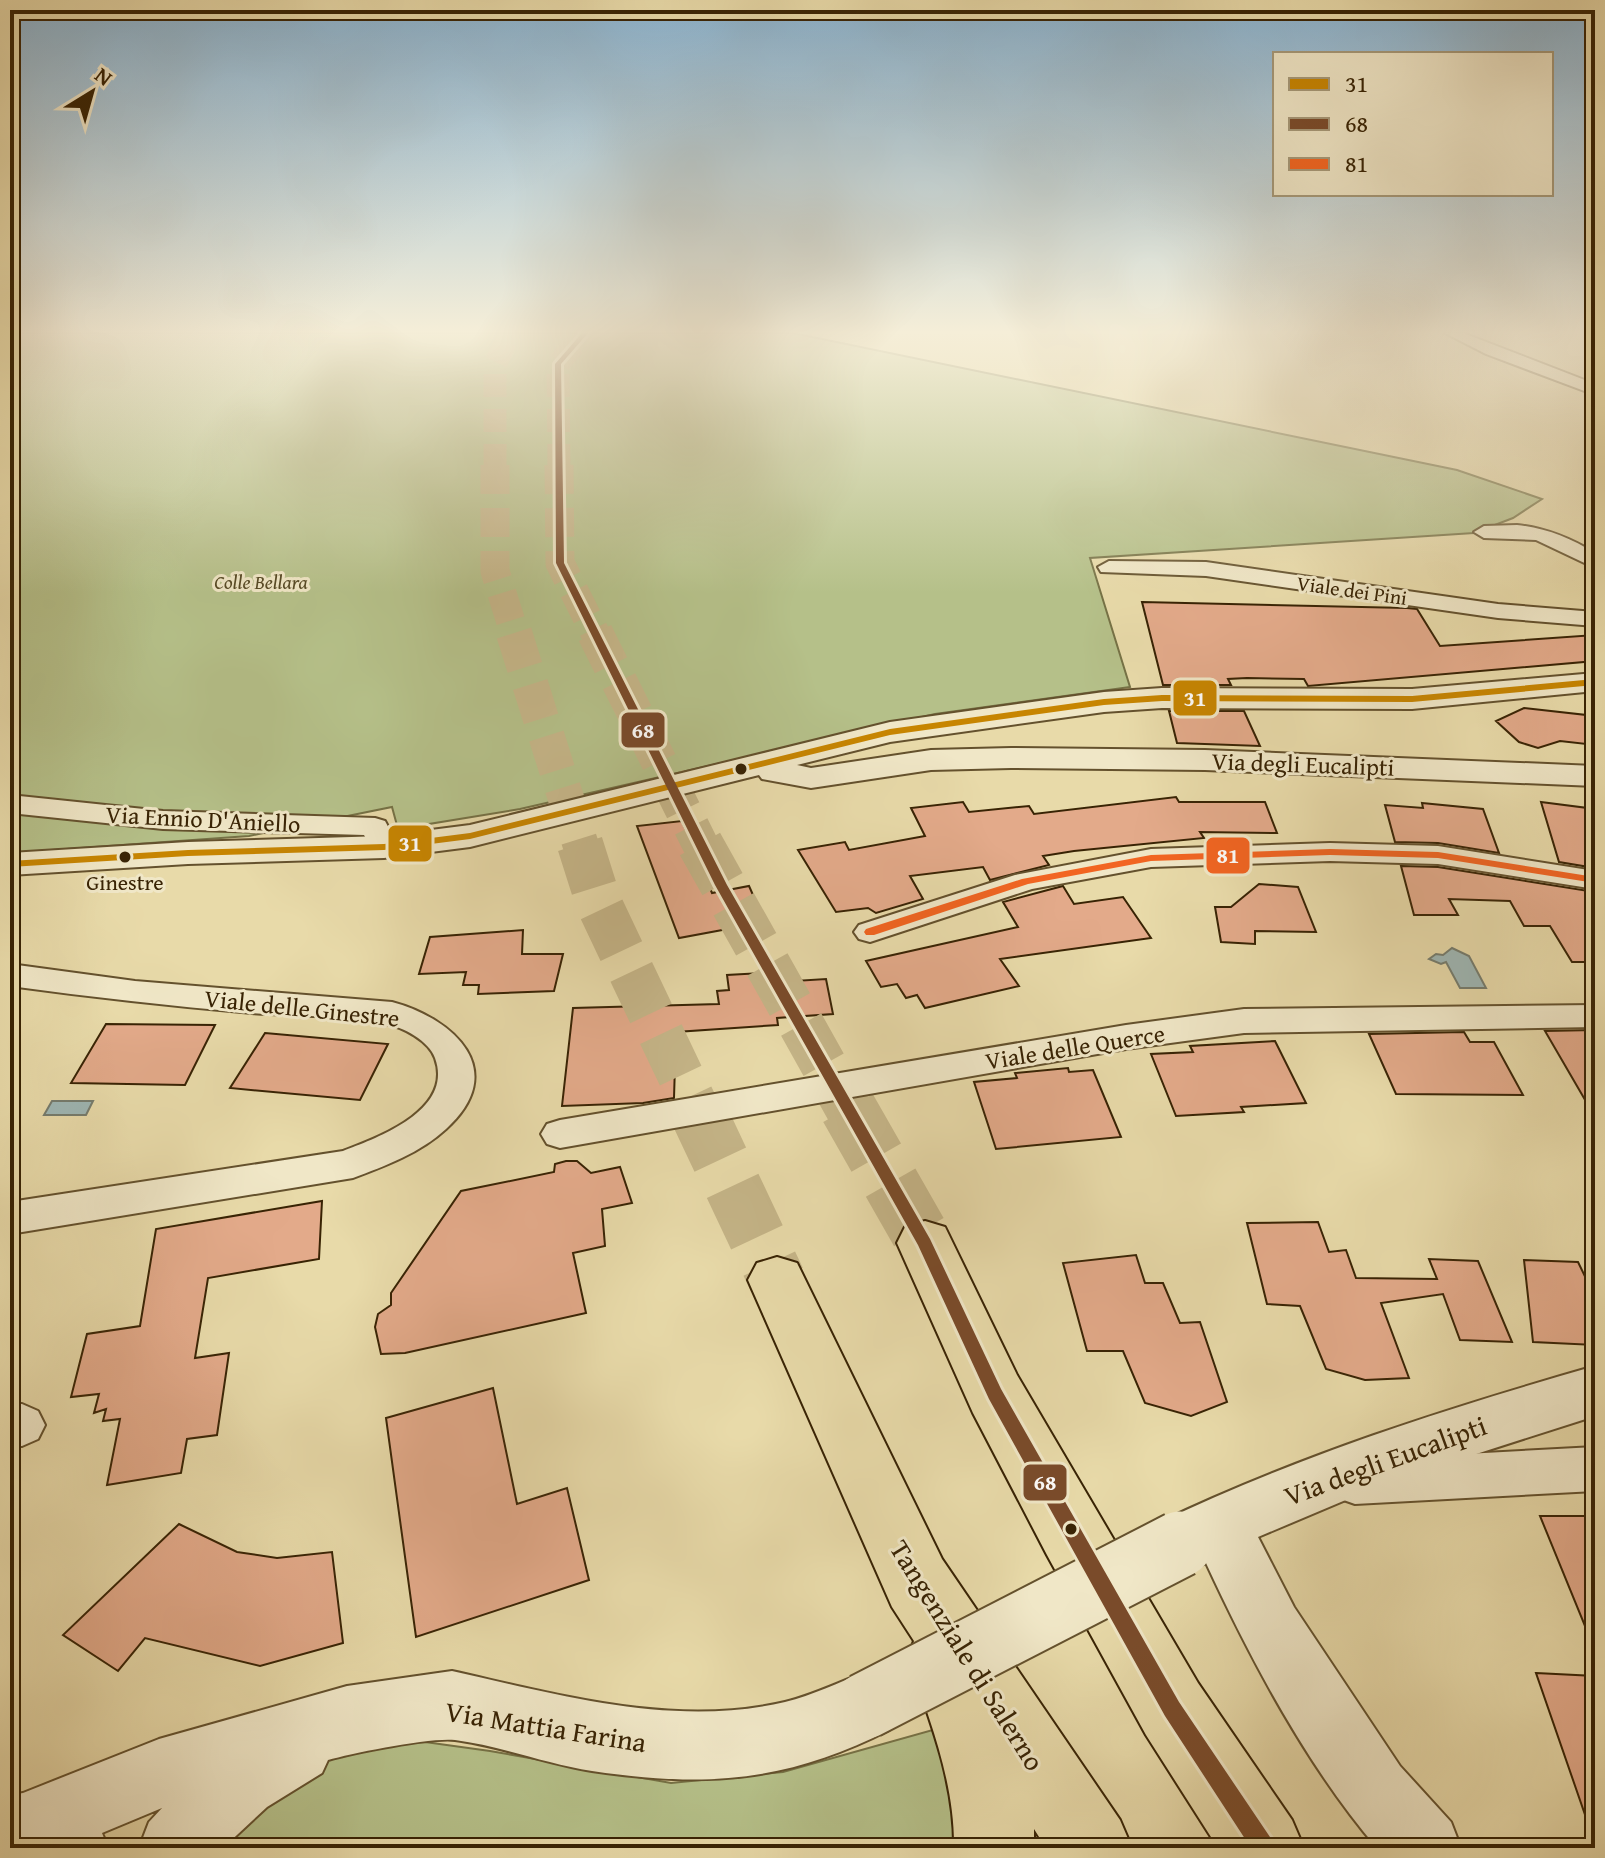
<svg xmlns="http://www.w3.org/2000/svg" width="1605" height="1858" viewBox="0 0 1605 1858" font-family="'Gentium Book Plus',serif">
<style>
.green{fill:#b5c089;stroke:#767246;stroke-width:2}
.water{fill:#9eb7b5;stroke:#757c6e;stroke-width:2}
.building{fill:#e3aa8a;stroke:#382304;stroke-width:2}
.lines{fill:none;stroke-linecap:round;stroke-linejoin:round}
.trunk-tunnel-far4{stroke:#c5b588;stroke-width:23;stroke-dasharray:23 12;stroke-linecap:butt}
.trunk-tunnel-far3{stroke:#c5b588;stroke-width:29;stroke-dasharray:29 14;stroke-linecap:butt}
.trunk-tunnel-far2{stroke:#c5b588;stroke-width:36;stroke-dasharray:36 18;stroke-linecap:butt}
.trunk-tunnel-far1{stroke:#c5b588;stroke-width:46;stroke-dasharray:46 23;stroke-linecap:butt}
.trunk-tunnel{stroke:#c5b588;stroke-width:57;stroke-dasharray:57 29;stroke-linecap:butt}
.minor-casing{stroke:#64512d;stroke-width:4}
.tertiary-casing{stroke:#64512d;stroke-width:4}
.trunk-casing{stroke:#382304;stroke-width:4}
.minor{fill:#f0e7c7;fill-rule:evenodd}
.tertiary{fill:#f0e7c7;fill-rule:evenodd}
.trunk{fill:#e8daa9;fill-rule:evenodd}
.tertiary-bridge-casing{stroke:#64512d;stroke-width:69;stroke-linecap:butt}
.tertiary-bridge{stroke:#f0e7c7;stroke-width:65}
.bus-1-casing{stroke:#f0e7c7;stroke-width:6}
.bus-2-casing{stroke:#f0e7c7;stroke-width:6}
.bus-3-casing{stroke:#f0e7c7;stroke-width:6}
.bus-1{fill:#c78501;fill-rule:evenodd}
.bus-2{fill:#7a4b2a;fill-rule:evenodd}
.bus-3{fill:#f26522;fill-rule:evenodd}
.bus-dot{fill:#382304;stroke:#f0e7c7;stroke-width:3}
.labels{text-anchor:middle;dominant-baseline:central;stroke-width:6;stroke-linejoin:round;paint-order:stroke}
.far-park-label{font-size:20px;font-style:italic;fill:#574a25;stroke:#f0e7c7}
.far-street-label{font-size:20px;fill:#382304;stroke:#f0e7c7}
.bus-label{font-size:22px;fill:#382304;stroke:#f0e7c7}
.street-label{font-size:24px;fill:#382304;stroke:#f0e7c7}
.near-street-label{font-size:28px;fill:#382304;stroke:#f0e7c7}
.line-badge{stroke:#f0e7c7;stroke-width:3}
.badge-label{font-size:22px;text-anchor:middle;font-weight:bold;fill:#fff}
</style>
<rect width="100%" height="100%" fill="#e8daa9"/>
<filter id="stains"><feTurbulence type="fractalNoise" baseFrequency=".0025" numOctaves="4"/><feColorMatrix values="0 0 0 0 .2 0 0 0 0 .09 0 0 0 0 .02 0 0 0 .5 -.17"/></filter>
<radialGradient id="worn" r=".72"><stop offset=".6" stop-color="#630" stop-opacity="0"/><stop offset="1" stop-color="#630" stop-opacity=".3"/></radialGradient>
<path class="green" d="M10 333H793L1457 470 1542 499 1513 518 1474 533 1090 558 1130 687 935 714 520 809 398 829 392 807 249 836 10 853Z
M954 1724 955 1848H228L234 1829 334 1753 389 1737 490 1751 671 1783 783 1772Z"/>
<path class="water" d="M1452 948 1469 956 1486 988H1460L1446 962 1441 964 1429 959 1436 954 1443 955Z
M52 1101H93L86 1115H44Z"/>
<path class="building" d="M1142 602 1407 608 1417 609 1440 646 1595 635V661L1308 686 1304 679 1247 678 1228 679 1231 685H1163Z
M1524 708 1595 716V745L1560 741 1538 748 1519 742 1496 721Z
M1169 711H1244L1260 746 1177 743Z
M1176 797 1179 802H1265L1277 833 1200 832 1204 838 1074 851 1043 856 1049 865 990 880 983 867 910 876 923 899 876 913 868 908 836 912 798 850 845 842 849 850 925 836 911 808 963 802 969 812 1029 806 1034 814Z
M1541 802 1595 809V868L1559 862Z
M1422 803 1483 809 1499 853 1438 843 1395 842 1385 805 1423 808Z
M682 821 712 893 749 886 765 922 679 938 637 826Z
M1401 866 1438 867 1595 892V962H1572L1550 926H1524L1510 901 1449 899 1458 915H1414Z
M1259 884 1298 887 1316 932 1255 931V944L1221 942 1215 907H1231Z
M1063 886 1074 904 1123 897 1151 938 1000 959 1019 986 925 1008 917 995 906 998 897 984 881 987 866 961 1018 927 1003 902Z
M523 930 522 954H563L554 991 478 994 479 985H463L466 972 419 974 430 937Z
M762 973 763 983 826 979 833 1014 777 1018 778 1025 676 1032 674 1098 643 1103 562 1106 573 1008 719 1004 717 991 729 990 727 975Z
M106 1024 215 1025 185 1085 71 1083Z
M1595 1030V1117L1545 1031Z
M1464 1032 1470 1042H1494L1523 1095 1396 1094 1369 1034Z
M265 1033 388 1044 360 1100 230 1088Z
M1275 1041 1306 1103 1241 1107 1244 1112 1176 1116 1151 1054 1193 1052 1190 1046Z
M1068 1068 1069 1072 1093 1070 1121 1137 996 1149 974 1082 1017 1078 1015 1073Z
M566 1161H577L591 1173 620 1167 632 1203 602 1209 605 1246 573 1253 586 1313 405 1353 381 1354 375 1327 378 1314 391 1305V1293L461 1191 554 1172 555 1164Z
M322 1201 319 1259 208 1278 195 1358 229 1353 217 1435 187 1439 181 1473 107 1485 120 1419 103 1421 106 1409 94 1413 99 1394 71 1397 87 1334 140 1326 156 1229Z
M1318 1222 1329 1252 1346 1250 1356 1278 1437 1279 1429 1259 1478 1261 1512 1342 1460 1340 1443 1294 1381 1303 1409 1378 1365 1380 1326 1369 1300 1306 1267 1304 1247 1223Z
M1136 1255 1145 1283H1163L1180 1323 1200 1322 1227 1402 1191 1416 1145 1403 1123 1351H1087L1063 1263Z
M1524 1260 1578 1262 1595 1297V1345L1533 1342Z
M493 1388 517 1504 567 1488 589 1580 416 1637 386 1418Z
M1540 1516H1595V1648H1594Z
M179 1524 237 1552 277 1558 332 1552 343 1643 260 1666 145 1638 118 1671 63 1635Z
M1536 1673 1595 1676V1832H1591Z"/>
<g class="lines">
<path class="trunk-tunnel-far4" d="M495 467V365L510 333
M559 467 558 364 585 333"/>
<path class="trunk-tunnel-far3" d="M495 465V571L515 635
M559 465 560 563 596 635"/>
<path class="trunk-tunnel-far2" d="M514 633 581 846
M595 633 701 846"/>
<path class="trunk-tunnel-far1" d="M580 844 599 904 697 1110
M700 844 849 1110"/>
<path class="trunk-tunnel" d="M696 1108 777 1280
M848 1108 925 1243"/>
<g class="minor-casing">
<path id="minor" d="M1445 333H1463L1595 384V395L1486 354Z
M1517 525C1546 528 1570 538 1595 553V568L1536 540 1484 538 1474 532 1484 526Z
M1109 561 1206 562 1498 604 1595 612V626L1498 618 1206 576 1101 572 1098 567Z
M10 795 163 811 375 818 385 821 399 847 394 853 384 856 374 853 364 835 163 829 10 813Z
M1330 843 1438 846 1595 871V889L1438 864 1330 861 1151 867 1032 889 870 942 859 939 854 932 859 925 1015 875 1151 849Z
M10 964 135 981 392 1002C455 1019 510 1071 446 1129 420 1153 385 1166 353 1178L10 1234V1202L343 1151C379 1137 454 1110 435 1058 429 1041 403 1027 386 1024 345 1015 295 1016 252 1013 171 1006 91 997 10 986Z
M1595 1005V1027L1244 1033 1126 1049 560 1148 547 1144 541 1134 547 1124 560 1120 1126 1025 1244 1009Z
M10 1404H22L38 1411 45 1425 38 1439 22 1446H10Z
M1595 1447V1491L1355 1504 1338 1498 1331 1482 1338 1466 1355 1460Z"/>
</g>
<g class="tertiary-casing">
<path id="tertiary" d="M1595 673V691L1412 709 1162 708 1104 712 890 742 797 765 811 768 931 750 1011 748 1205 750 1595 766V786L1205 770 1011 768 931 770 811 788 762 779 759 775 470 847 384 858 188 864 10 875V853L188 842 384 836 470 825 890 722 1104 692 1162 688 1412 689Z
M1595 1366V1416L1386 1483 1258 1537 1294 1607 1400 1766 1451 1822 1461 1848H1377C1307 1766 1251 1660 1206 1563L1180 1574 1158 1565 1149 1544 1158 1523C1298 1456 1445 1409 1595 1366Z
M452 1671C560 1695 674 1728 785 1702 813 1695 838 1683 865 1672L889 1682 899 1706 889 1730C787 1782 705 1788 592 1771 546 1764 501 1746 455 1740 432 1737 352 1753 328 1760L322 1773 267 1807 223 1848H139L149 1822 162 1808 102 1833 108 1848H10L11 1795 23 1793 159 1739 347 1686Z"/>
</g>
<g class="trunk-casing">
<path id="trunk" d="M925 1221 945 1227 1017 1375 1198 1683 1292 1820 1304 1848H1218L1146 1735 1047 1555 973 1413 897 1243 905 1227Z
M777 1257 797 1263 942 1559 1120 1820 1132 1848H1046L1034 1829V1848H954C955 1782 929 1718 908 1657L914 1641 892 1607 748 1280 757 1263Z"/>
</g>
<use href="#minor" class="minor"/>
<use href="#tertiary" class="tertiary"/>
<use href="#trunk" class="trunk"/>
<g class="tertiary-bridge-casing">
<path id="tertiary-bridge" d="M865 1706 1180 1544"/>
</g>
<use href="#tertiary-bridge" class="tertiary-bridge"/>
<g class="bus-1-casing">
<path id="bus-1" d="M1595 679V685L1412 702 1162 701 1104 705 890 735 470 839 384 850 188 856 10 867V861L188 850 384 844 470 833 890 729 1104 699 1162 695 1412 696Z"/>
</g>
<g class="bus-2-casing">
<path id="bus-2" d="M582 333H588L561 364 564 563 727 885 930 1239 1001 1389 1179 1702 1272 1840 1275 1848H1251L1165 1716 989 1399 918 1245 715 885 556 563 555 364Z"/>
</g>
<g class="bus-3-casing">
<path id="bus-3" d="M1330 849 1438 852 1595 877V883L1438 858 1330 855 1151 861 1028 884 874 935H866L864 932 866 929 1022 879 1151 855Z"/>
</g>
<use href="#bus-1" class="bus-1"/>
<use href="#bus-2" class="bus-2"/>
<use href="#bus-3" class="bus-3"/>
</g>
<linearGradient id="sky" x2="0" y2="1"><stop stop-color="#8ab5d4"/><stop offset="0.56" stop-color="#f5eed8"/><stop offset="1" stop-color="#f5eed8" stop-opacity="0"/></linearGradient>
<rect width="1605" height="593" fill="url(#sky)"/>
<g class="bus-dot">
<circle cx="741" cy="769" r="7"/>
<circle cx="125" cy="857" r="7"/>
<circle cx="1071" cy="1529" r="7"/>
</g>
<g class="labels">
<g class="far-park-label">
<text x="261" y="581">Colle Bellara</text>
</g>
<g class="far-street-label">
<text transform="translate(1352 590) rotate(8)">Viale dei Pini</text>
</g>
<g class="bus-label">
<text x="125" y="882">Ginestre</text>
</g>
<g class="street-label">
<text transform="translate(1303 764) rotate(2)">Via degli Eucalipti</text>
<text transform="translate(203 819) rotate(3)">Via Ennio D'Aniello</text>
<text transform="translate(302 1008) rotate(6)">Viale delle Ginestre</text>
<text transform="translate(1075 1047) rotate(-9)">Viale delle Querce</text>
</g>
<g class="near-street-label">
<text transform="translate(1385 1460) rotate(-20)">Via degli Eucalipti</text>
<text transform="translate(968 1655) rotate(58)">Tangenziale di Salerno</text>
<text transform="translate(546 1726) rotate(9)">Via Mattia Farina</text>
</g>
</g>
<g class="line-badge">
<rect x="1172" y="679" width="46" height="38" rx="8" fill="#c78501"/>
<rect x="620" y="711" width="46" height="38" rx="8" fill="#7a4b2a"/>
<rect x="387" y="824" width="46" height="39" rx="8" fill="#c78501"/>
<rect x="1205" y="836" width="46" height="39" rx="8" fill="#f26522"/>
<rect x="1022" y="1463" width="46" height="39" rx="8" fill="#7a4b2a"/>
</g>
<g class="badge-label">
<text x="1195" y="706">31</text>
<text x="643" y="738">68</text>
<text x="410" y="851">31</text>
<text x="1228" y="863">81</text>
<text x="1045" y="1490">68</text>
</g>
<rect width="1605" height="1858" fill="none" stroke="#e8daa9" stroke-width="40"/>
<rect x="12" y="12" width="1581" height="1834" fill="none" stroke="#382304" stroke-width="4"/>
<rect x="20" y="20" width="1565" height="1818" fill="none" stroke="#382304" stroke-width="2"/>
<rect x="1273" y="52" width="280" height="144" fill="#f0e7c7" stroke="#a69979" stroke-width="2"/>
<rect x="1289" y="78" width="40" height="12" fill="#c78501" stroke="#a69979" stroke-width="2"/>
<text x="1345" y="92" font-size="24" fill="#382304">31</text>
<rect x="1289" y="118" width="40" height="12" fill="#7a4b2a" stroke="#a69979" stroke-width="2"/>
<text x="1345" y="132" font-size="24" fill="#382304">68</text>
<rect x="1289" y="158" width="40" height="12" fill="#f26522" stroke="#a69979" stroke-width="2"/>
<text x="1345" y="172" font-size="24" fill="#382304">81</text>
<g transform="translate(92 92) rotate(37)" stroke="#f0e7c7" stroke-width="6" paint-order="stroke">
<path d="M0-6L14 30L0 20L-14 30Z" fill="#382304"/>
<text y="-12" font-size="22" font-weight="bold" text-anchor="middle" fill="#382304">N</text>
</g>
<rect width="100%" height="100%" filter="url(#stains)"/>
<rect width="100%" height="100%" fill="url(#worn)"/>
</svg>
